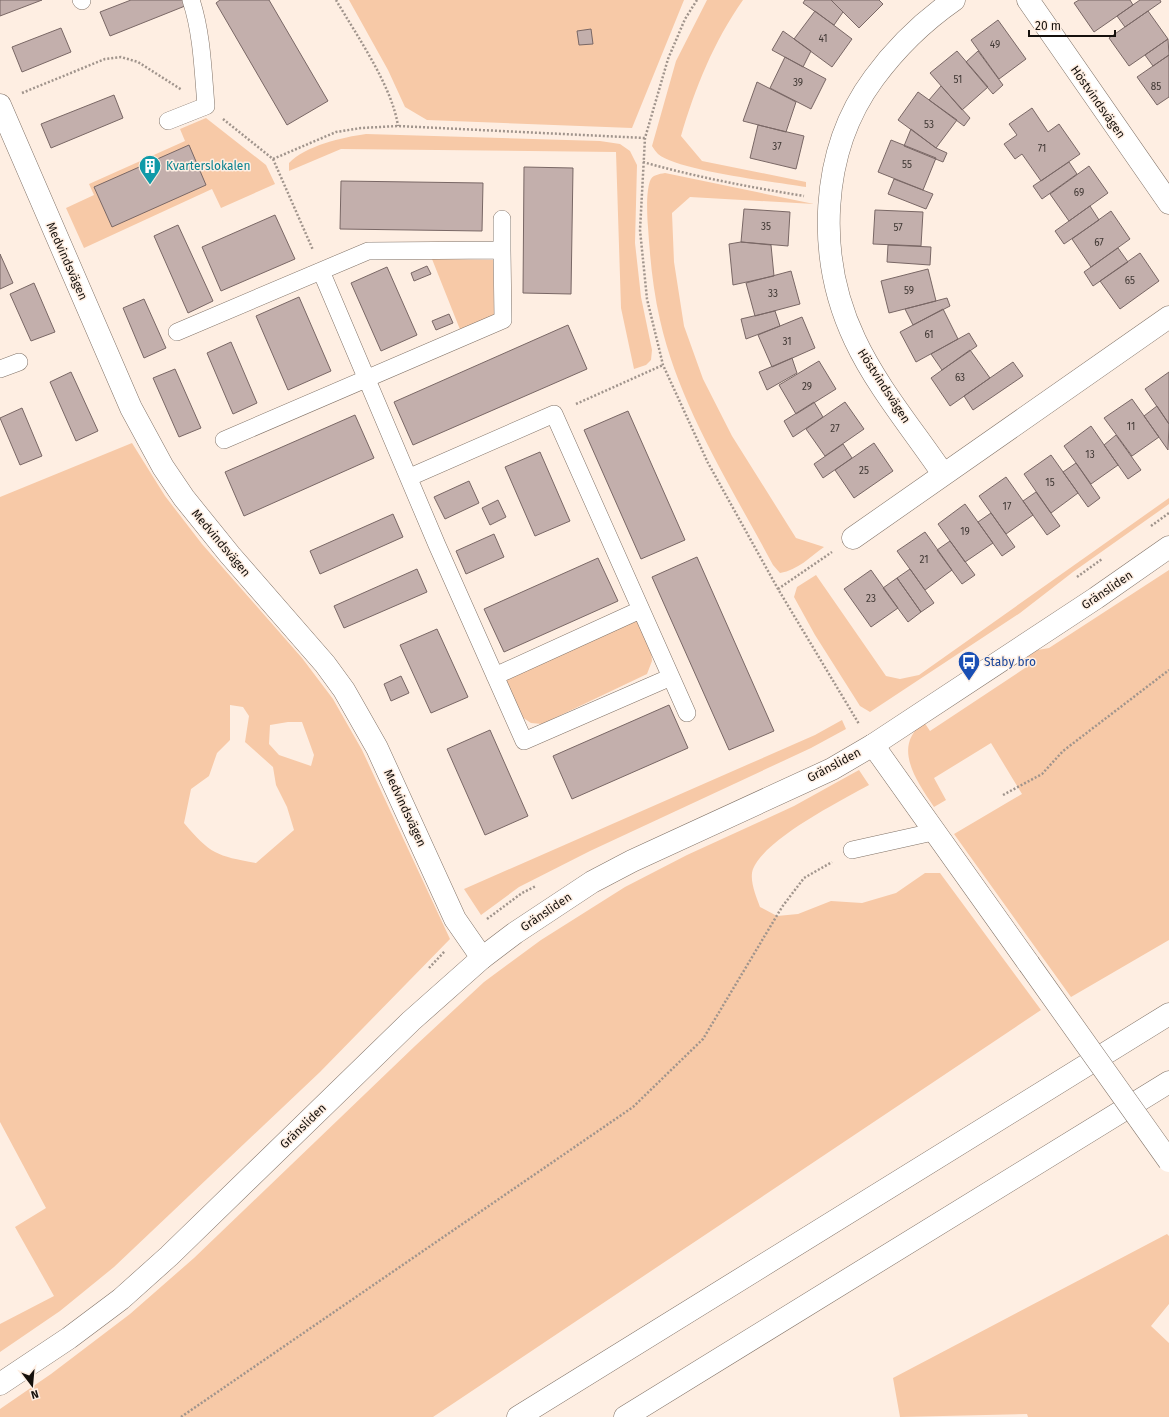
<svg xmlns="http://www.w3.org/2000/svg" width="1169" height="1417" viewBox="0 0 1169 1417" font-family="'Fira Sans',sans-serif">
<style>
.green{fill:#f7c9a7;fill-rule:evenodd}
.building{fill:#c3afac;stroke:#796765}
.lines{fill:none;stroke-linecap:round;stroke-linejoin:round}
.lane-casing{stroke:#807267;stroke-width:18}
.street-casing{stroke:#807267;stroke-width:23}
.secondary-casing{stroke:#807267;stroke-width:23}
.highway-casing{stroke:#807267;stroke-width:23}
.path{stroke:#a0948c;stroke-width:2.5;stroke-dasharray:2 2;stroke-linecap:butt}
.lane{stroke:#fff;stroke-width:17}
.street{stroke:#fff;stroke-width:22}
.secondary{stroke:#fff;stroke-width:22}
.highway{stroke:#fff;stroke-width:22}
.street-bridge-casing{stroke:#807267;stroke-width:23;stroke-linecap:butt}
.street-bridge{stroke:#fff;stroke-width:22}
.labels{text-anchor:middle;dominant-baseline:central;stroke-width:3;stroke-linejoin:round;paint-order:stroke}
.number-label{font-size:10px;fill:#403834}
.street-label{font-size:12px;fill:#15100c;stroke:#feeee2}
.culture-label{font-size:12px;fill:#0d838f;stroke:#feeee2;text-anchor:start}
.transit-label{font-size:12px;fill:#164399;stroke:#feeee2;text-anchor:start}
</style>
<rect width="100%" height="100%" fill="#feeee2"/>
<path class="green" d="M349 0H684L632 128 427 120 405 107 388 70Z
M707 0H743C714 41 695 88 681 136L702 161 806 182V187C776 182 678 171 658 154 656 152 654 149 652 146L676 61Z
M206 118 266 165 275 184 221 208 212 189 84 248 66 208 94 195 89 184 185 141 180 129Z
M366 134 600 141 620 144 630 151 637 165 635 243 641 297 652 350 651 360 646 365 634 369 621 308 616 152 341 149 289 171V163C305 146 343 137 366 134Z
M665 173 814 204 690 197 672 213 674 262 684 326 703 379 732 436 796 538 824 547C810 557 798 570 780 573L773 565C732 488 679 406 660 320 653 290 650 258 648 227 647 215 646 192 650 181 652 175 659 174 665 173Z
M432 259 493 260 494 318 461 332Z
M132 443 165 496 202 544 302 658 333 699 362 750 450 939 320 1072 114 1267 60 1311 0 1352V1324L54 1296 15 1227 46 1208 0 1122V497ZM230 705 243 707 249 716 245 742 273 767 276 785 287 807 294 830 256 863C217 856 210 854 184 823L191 789 209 776 217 753 230 740ZM288 722H302L314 755 311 766 279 755 269 744 270 725Z
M1169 498V504L1073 572 1020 613 870 712 860 706 815 635 794 597 797 587 816 575 886 676 900 679 919 675Z
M1169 570V940L1071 997 954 834 1022 794 991 743 934 778 946 800 934 807C917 781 891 747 924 722L930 731 1028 666 1022 656 1032 651 1049 648Z
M636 617 651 649 652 661 647 674 542 724 531 723 522 717 503 677Z
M842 720 846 729 811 748 590 851 519 887 481 915 464 889 815 735Z
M859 770 869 785C840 801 765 839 753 869 749 880 756 896 760 907L777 916 798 914 831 901 862 903 896 893 925 873H940L1041 1010 433 1417H0V1409L51 1374 130 1314 194 1258 415 1046 484 982 541 940 625 887 687 855 794 806Z
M1167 1234 1169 1236V1304L1151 1326 1169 1343V1417H1028L1027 1414 900 1417 893 1378Z"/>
<path class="building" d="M0 0H42L0 16Z
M131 0H183L185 6 110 36 100 12Z
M220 0H269L328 101 287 125 216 3Z
M805 0H831L843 12 834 25 803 3Z
M831 0H879L883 4 859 28Z
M1079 0H1130L1133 5 1094 32 1074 3Z
M1140 0H1160L1161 2 1125 27 1117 16Z
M815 11 852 39 832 67 794 39Z
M1148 11 1168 39 1129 66 1109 38Z
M998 20 1026 59 999 79 971 40Z
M61 28 71 52 22 72 12 47Z
M591 29 593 44 579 45 577 31Z
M783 31 811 51 803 67 772 50Z
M1168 39 1169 55 1153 66 1145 55Z
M957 51 988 87 962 110 930 73Z
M978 51 1003 85 993 94 966 62Z
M1169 55V97L1157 105 1137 77Z
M785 57 826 79 811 109 770 88Z
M757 82 796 102 786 132 743 121Z
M941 86 970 118 964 126 929 100Z
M918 92 957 120 936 148 898 120Z
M114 95 123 118 51 148 41 124Z
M1032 108 1048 132 1059 124 1080 154 1041 181 1022 154 1015 159 1004 144 1017 135 1009 124Z
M758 125 804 136 796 169 750 158Z
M911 129 936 148 947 153 943 162 904 146Z
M891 140 936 158 923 190 878 172Z
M189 145 206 185 112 227 94 187Z
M1069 162 1077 174 1042 199 1033 186Z
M1089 166 1108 193 1069 221 1050 194Z
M524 167 573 168 571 294 523 293Z
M894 179 933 194 926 209 888 194Z
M341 181 483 183 482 231 340 229Z
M1090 206 1099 220 1064 244 1055 231Z
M744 209 790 212 788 246 741 242Z
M875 210 923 212 921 246 873 244Z
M1111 211 1130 239 1091 267 1072 239Z
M275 215 295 259 221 291 202 247Z
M178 225 213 301 188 313 154 236Z
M741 242 771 245 774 276 733 285 729 244Z
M888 245 931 247 930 265 887 262Z
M1118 248 1128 262 1093 286 1084 272Z
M1140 253 1159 281 1120 309 1100 281Z
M0 254 13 283 0 289Z
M427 266 431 274 414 281 411 273Z
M387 267 417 335 381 351 351 283Z
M928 269 936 301 889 313 881 281Z
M791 271 800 304 755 316 746 283Z
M34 283 55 332 31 341 10 294Z
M299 297 331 371 288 390 256 316Z
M947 298 950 306 913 325 905 309Z
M144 299 166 348 144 358 123 308Z
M943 309 958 339 916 362 900 332Z
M775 311 780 326 746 339 741 319Z
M449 314 453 323 436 330 432 321Z
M802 317 815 348 772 367 758 335Z
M568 325 587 369 413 445 394 402Z
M969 333 977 346 942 370 931 354Z
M231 342 257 403 233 414 207 353Z
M970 350 990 378 950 406 931 378Z
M792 358 797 373 767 390 759 372Z
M819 361 836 389 796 414 779 385Z
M1013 362 1023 376 973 410 964 396Z
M175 369 201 428 179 437 153 378Z
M71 372 98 431 76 441 50 382Z
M1169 372V424L1145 389Z
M1132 399 1159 437 1132 456 1104 418Z
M814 402 823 417 793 437 784 421Z
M845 402 864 429 825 456 806 429Z
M1157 406 1169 424 1168 450 1144 416Z
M22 408 42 456 20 465 0 418Z
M628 411 685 540 641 559 584 430Z
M355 415 374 458 244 516 225 472Z
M1091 426 1118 465 1091 484 1064 446Z
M1116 435 1141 470 1128 479 1104 445Z
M874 443 893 471 854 498 835 470Z
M843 444 852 458 823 478 814 464Z
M540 452 570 521 535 536 505 467Z
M1051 455 1078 493 1051 513 1024 474Z
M1076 463 1100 498 1088 507 1063 472Z
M1006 477 1033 515 1006 534 979 496Z
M469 481 479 503 445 519 434 497Z
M1036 492 1060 526 1047 535 1023 501Z
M498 500 506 517 490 525 482 508Z
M965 504 993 543 965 562 938 524Z
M991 513 1015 547 1002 556 978 522Z
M393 514 403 537 320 574 310 551Z
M925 532 952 570 925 590 897 551Z
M494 534 504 557 466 574 456 551Z
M950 541 975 575 962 584 937 550Z
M697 557 774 731 729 750 652 577Z
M598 558 618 601 504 652 484 609Z
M417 569 427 592 344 628 334 606Z
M910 569 934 603 921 612 897 578Z
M871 570 898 608 871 627 844 589Z
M897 578 921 612 908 622 883 588Z
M437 629 468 697 431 713 400 645Z
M401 676 409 693 391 701 384 684Z
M669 705 688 748 572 799 553 756Z
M490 730 528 816 485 835 447 749Z"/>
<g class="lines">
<g class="lane-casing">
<path id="lane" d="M81 0 82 1
M168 121 206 106C203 71 202 33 191 0
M502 250V219
M321 271 437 545 524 741 671 677 554 414 410 477
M177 332 368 251 502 250 503 320 224 440
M0 369 19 362
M495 676 640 610
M671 677 687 713
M852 850 933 832"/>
</g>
<g class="street-casing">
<path id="street" d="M1028 0 1169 203
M0 105 131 408 163 467 184 498 230 555 325 664 344 690 377 748 455 919 482 958
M943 474C914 431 877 387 855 340 816 258 819 152 874 78 896 48 924 21 954 0
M853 538 1169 317
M873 745 1029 964"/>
</g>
<g class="secondary-casing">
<path id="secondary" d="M0 1384 69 1338 121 1299 169 1256 411 1021 482 958 515 933 592 882 632 861 832 769 873 745 1096 598 1169 547"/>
</g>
<g class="highway-casing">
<path id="highway" d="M518 1417 1169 1014
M625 1417 1169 1082"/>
</g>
<path class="path" d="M336 0C357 36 392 86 398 126
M697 0 685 19 668 59 645 138 640 230 647 299 663 365 708 463 778 589 859 724
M22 93 105 59 121 57 138 62 182 90
M223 119 273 159 336 132 361 128 398 126 645 138
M273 159 313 250
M643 162C696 177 749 187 804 196
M576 404 663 365
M1151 526 1169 513
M1077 577 1102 559
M778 589 832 552
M1003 795 1042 774 1063 751 1169 670
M487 919 522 893 536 886
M429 968 445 951
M181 1417 633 1107 703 1039 782 907 804 878 832 862"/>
<use href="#lane" class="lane"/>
<use href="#street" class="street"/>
<use href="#secondary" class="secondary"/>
<use href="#highway" class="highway"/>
<g class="street-bridge-casing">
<path id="street-bridge" d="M1029 964 1169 1161"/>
</g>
<use href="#street-bridge" class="street-bridge"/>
</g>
<defs>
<g id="building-pin" transform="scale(1.15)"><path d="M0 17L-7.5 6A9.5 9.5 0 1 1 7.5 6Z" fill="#0f9aa8" stroke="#feeee2"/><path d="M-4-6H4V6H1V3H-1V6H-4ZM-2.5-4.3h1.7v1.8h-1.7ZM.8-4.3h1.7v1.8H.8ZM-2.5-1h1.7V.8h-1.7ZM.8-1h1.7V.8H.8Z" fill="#fff"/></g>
<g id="bus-pin" transform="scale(1.15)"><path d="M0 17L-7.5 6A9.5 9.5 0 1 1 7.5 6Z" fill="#1a4fb4" stroke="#feeee2"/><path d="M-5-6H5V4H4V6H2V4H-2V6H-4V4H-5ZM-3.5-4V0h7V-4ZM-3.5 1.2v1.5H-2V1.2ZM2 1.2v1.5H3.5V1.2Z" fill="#fff"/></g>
</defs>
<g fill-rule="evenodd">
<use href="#building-pin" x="150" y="166"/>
<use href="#bus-pin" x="969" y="662"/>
</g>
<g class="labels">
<g class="number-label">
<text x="823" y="39">41</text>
<text x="995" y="45">49</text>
<text x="958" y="80">51</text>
<text x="798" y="83">39</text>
<text x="1156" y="87">85</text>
<text x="929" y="125">53</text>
<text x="777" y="147">37</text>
<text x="1042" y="149">71</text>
<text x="907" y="165">55</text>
<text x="1079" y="193">69</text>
<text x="766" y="227">35</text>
<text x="898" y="228">57</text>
<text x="1099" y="243">67</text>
<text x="1130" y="281">65</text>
<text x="909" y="291">59</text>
<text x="773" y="294">33</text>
<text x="929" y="335">61</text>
<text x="787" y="342">31</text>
<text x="960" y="378">63</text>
<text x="807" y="387">29</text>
<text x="1131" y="427">11</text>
<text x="835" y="429">27</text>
<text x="1090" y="455">13</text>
<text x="864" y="471">25</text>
<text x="1050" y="483">15</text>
<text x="1007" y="507">17</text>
<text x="965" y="532">19</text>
<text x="924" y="560">21</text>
<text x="871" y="599">23</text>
</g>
<g class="street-label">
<text transform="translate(1098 102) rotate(55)">Höstvindsvägen</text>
<text transform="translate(67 261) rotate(66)">Medvindsvägen</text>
<text transform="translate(884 386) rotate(57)">Höstvindsvägen</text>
<text transform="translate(221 543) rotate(50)">Medvindsvägen</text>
<text transform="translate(1107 590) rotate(-34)">Gränsliden</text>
<text transform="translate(834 765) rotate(-28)">Gränsliden</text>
<text transform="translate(405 808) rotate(65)">Medvindsvägen</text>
<text transform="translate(546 912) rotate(-34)">Gränsliden</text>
<text transform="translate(303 1126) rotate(-44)">Gränsliden</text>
</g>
<g class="culture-label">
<text x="166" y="166">Kvarterslokalen</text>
</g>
<g class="transit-label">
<text x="984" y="662">Staby bro</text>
</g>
</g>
<g transform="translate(32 1385) rotate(164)" stroke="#feeee2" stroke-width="3" paint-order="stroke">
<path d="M0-3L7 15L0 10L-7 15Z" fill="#15100c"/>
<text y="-6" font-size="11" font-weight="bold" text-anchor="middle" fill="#15100c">N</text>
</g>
<path d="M1029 30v6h86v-6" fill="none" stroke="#15100c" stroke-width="2"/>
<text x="1035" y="30" font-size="12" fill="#15100c" stroke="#feeee2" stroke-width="3" paint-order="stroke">20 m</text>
</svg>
